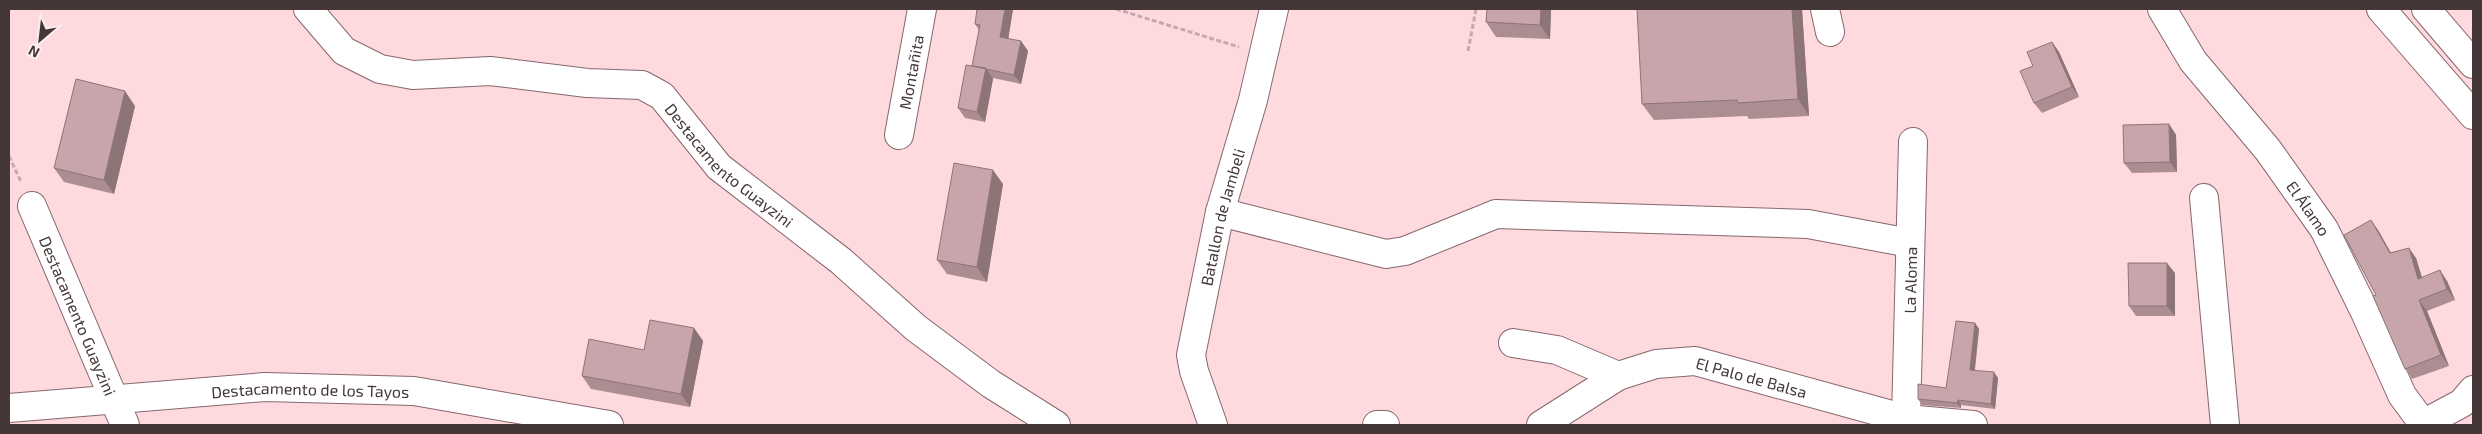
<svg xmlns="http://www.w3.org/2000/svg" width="2482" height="434" viewBox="0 0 2482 434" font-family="'Exo 2',sans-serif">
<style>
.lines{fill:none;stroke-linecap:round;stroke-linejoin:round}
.minor-casing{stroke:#86676c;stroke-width:30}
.primary-casing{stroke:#86676c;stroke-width:30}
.path{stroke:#c6a9ad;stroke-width:3;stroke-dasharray:5 2.5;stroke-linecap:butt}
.minor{stroke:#fff;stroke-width:28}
.primary{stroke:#fff;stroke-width:28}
.wall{fill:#ac8e92}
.shaded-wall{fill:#8c7477}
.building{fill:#c8a5aa;stroke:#8c7477}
.labels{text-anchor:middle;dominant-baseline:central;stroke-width:5;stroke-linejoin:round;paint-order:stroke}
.street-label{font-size:16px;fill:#453738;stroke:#fceeef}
</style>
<rect width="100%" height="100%" fill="#fedadf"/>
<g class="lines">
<g class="minor-casing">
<g id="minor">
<path id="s1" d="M308 9 344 51 380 69 413 75 490 71 587 83 642 85 662 96 719 167 841 261 916 328 991 384 1056 425"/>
<path d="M1825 9 1830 32"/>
<path id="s2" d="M2162 9 2193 61 2268 150 2324 229 2364 310 2402 395 2424 425"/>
<path id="s3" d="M899 135 922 9"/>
<path d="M2204 198 2225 425"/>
<path id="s4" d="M32 206 125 425"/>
<path d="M1220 212 1386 254 1405 251 1496 214 1808 224 1910 243"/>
<path d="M1513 343 1557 350 1618 376"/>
<path id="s5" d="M9 408 265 387 414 391 609 425"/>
<path id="s6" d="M1906 419 1913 142"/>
<path id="s7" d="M1213 425 1194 371 1191 355 1220 212 1253 100 1274 9"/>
<path d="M1377 425H1385"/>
<path id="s8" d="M1541 425 1618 376 1656 364 1695 361 1906 419 1973 425"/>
<path d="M2421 425 2462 403 2473 390"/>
</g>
</g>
<g class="primary-casing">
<path id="primary" d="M2381 9 2473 115
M2426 9 2473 64"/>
</g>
<path class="path" d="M1116 9 1239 47
M1468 51 1476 9
M9 156 21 182"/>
<use href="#minor" class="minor"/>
<use href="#primary" class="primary"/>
</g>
<path class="wall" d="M977 9H1013L1008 39 1021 41 1028 51 1021 84 993 78 985 122 965 118 958 108 972 66 979 30 975 24Z
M1487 9H1551L1550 39 1496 37 1486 22Z
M1802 9 1809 116 1749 119 1747 116 1654 120 1642 104Z
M2052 42 2059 52 2079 97 2042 113 2034 103 2033 66Z
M135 106 114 194 64 182 54 168Z
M2169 124 2176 135 2177 172 2132 173 2124 163Z
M1003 184 987 282 947 274 937 260Z
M2378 230 2391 253 2416 258 2422 277 2447 281 2455 300 2427 311 2449 366 2412 379 2405 369 2376 295Z
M2175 273V316H2136L2129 306Z
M1975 323 1979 329 1975 370 1998 378 1995 409 1961 405V408L1922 405 1918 399 1946 388Z
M694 328 703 341 690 407 591 389 582 376 644 350Z"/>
<path class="shaded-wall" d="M1005 9H1013L1007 47 1000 37Z
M1541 9H1551L1550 39 1540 25Z
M1792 9H1802L1809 116 1798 99Z
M1021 41 1028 51 1021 84 1014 75Z
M2052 42 2059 52 2079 97 2072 87Z
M986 68 993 79 985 122 977 112Z
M125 91 135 106 114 194 104 180Z
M2169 124 2176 135 2177 172 2170 162Z
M993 170 1003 184 987 282 977 267Z
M2371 220 2378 230 2397 264 2390 253Z
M2409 248 2416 258 2425 289 2418 279Z
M2167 263 2175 273V316L2167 306Z
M2440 270 2447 281 2455 300 2447 289Z
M2419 300 2427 311 2449 366 2441 355Z
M1975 323 1979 329 1974 375 1970 370Z
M694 328 703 341 690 407 681 394Z
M1994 372 1998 378 1995 409 1991 404Z
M1958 400 1961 405V408L1957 403Z"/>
<path class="building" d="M977 9H1005L1000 37 1021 41 1014 75 972 66 980 25 975 24Z
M1487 9H1541L1540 25 1486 22Z
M1637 9H1792L1798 99 1738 103 1737 100 1642 104Z
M2052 42 2072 87 2034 103 2020 71 2033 66 2027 52Z
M966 65 986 68 977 112 958 108Z
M76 79 125 91 104 180 54 168Z
M2169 124 2170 162 2124 163 2123 125Z
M954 163 993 170 977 267 937 260Z
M2371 220 2390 253 2409 248 2418 279 2440 270 2447 289 2419 300 2441 355 2405 369 2373 296 2376 295 2344 235Z
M2128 263H2167V306H2129Z
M650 320 694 328 681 394 582 376 589 339 644 350Z
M1956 321 1975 323 1970 370 1994 372 1991 404 1958 400 1957 403 1918 399V384L1946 388Z"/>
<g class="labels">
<g class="street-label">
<text stroke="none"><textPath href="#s3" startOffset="64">Montañita</textPath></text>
<text stroke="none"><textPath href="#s1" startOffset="479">Destacamento Guayzini</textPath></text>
<text stroke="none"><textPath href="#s2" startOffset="248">El Álamo</textPath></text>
<text stroke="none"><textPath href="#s7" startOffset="215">Batallon de Jambeli</textPath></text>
<text stroke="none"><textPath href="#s6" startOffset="139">La Aloma</textPath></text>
<text stroke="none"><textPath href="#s4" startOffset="119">Destacamento Guayzini</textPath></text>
<text stroke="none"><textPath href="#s8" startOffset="229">El Palo de Balsa</textPath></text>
<text stroke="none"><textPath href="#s5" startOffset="302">Destacamento de los Tayos</textPath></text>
</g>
</g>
<rect width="2482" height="434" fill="none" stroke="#453738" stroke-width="20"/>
<g transform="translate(40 40) rotate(208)" stroke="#fceeef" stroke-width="4" paint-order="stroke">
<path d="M0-4L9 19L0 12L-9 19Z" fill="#453738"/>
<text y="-8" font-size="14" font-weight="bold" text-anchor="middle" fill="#453738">N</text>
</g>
</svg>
